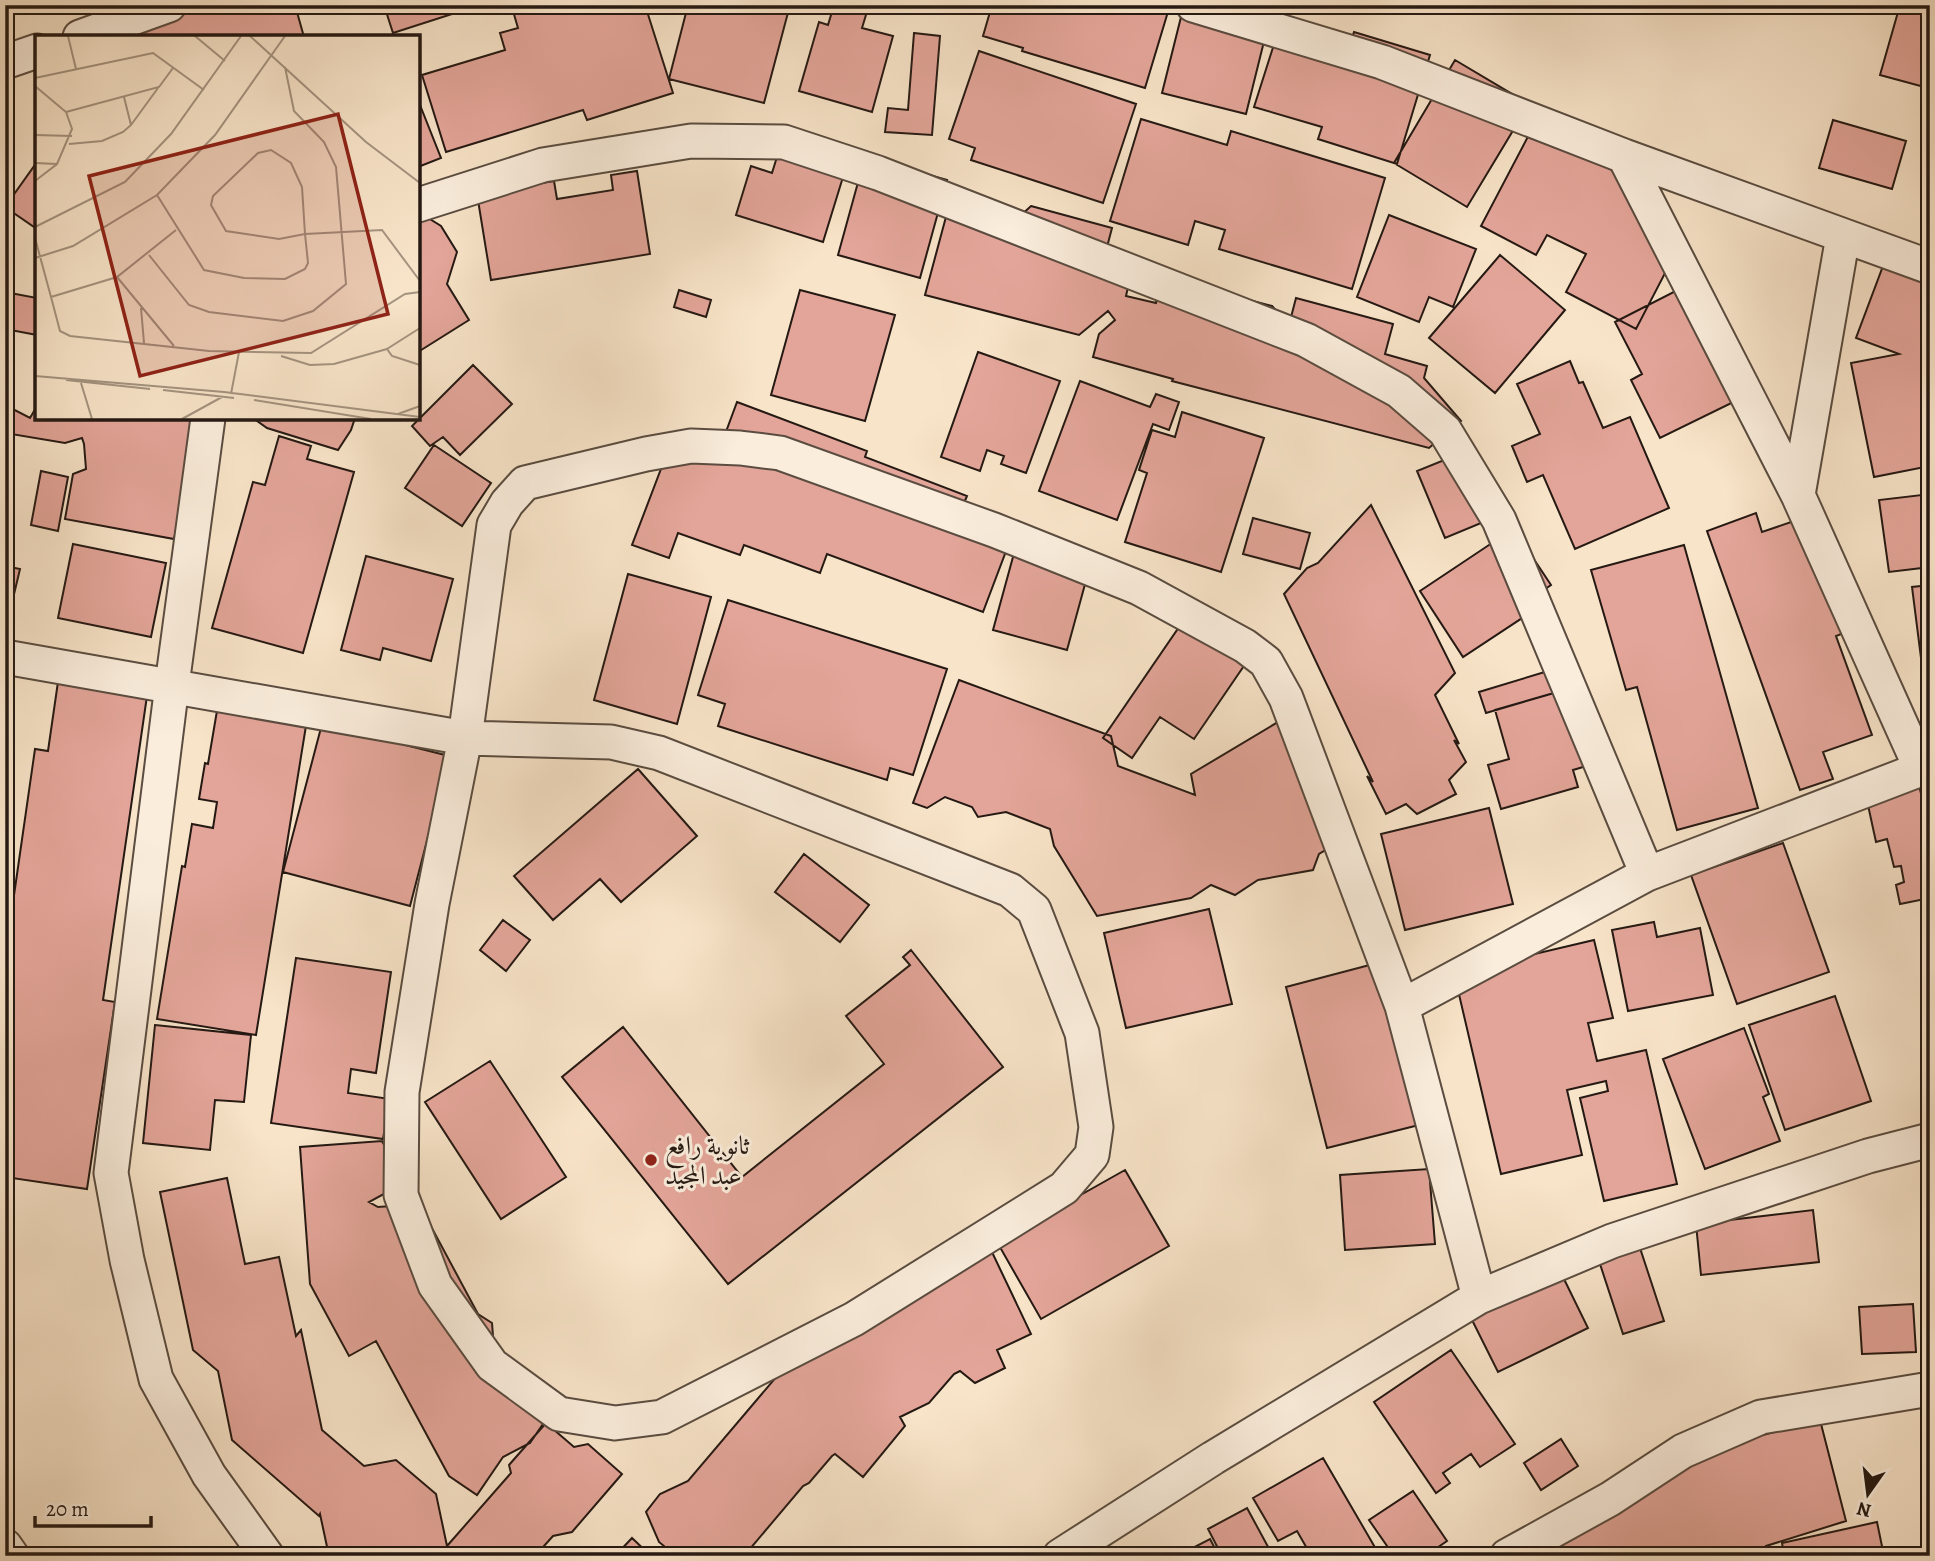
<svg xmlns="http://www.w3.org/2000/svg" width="1935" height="1561" viewBox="0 0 1935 1561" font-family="Alegreya,Amiri,serif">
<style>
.building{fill:#e3a599;stroke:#251913;stroke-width:2}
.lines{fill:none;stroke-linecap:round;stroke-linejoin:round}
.minor-casing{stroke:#5a4c40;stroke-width:37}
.minor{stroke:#faeddc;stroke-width:33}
.poi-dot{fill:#8f2418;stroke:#faeddc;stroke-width:2.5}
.labels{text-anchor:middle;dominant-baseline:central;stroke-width:6;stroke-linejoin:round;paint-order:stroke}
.poi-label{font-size:26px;fill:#251913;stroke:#faeddc;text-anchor:start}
.inset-road{fill:none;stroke:#a49380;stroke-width:2}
.view{fill:#8f2418;fill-opacity:0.15;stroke:#8f2418;stroke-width:3.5}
.inset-edge{fill:none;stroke:#251913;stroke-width:3.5}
</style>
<rect width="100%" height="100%" fill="#f8e4c9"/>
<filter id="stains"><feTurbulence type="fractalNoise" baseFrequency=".00286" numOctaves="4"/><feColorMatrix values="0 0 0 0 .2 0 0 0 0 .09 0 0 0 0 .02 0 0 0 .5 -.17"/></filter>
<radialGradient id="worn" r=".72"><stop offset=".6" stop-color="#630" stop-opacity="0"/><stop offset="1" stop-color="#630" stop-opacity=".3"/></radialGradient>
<path class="building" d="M199 5H295L304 37H116L114 30Z
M384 5H480L393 33Z
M531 5H645L673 93 587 120 583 110 446 152 422 75 505 50 500 33 518 28 513 11Z
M688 5H790L764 103 669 79Z
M834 5H869L862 28 893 36 872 112 799 91 819 22 828 25Z
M992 5H1170L1145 88 1022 51 1023 48 983 36Z
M1184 5H1273L1246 114 1162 93Z
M1900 5H1930V80L1928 88 1880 75Z
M1354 32 1430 55 1397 164 1318 139 1322 127 1254 107 1276 38 1345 59Z
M914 33 940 36 932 135 885 132 888 108 908 110Z
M979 51 1136 104 1103 203 971 160 975 148 949 139Z
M1455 60 1529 104 1467 207 1394 163Z
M418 100 441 158 418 167Z
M1141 119 1227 145 1231 131 1385 178 1352 289 1219 249 1225 230 1195 221 1188 245 1110 221Z
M1833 120 1906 141 1892 189 1819 168Z
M1532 129 1657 193 1675 254 1636 329 1566 292 1586 254 1547 235 1536 255 1481 226Z
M781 144 847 164 823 242 736 215 751 166 772 173Z
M865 157 947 180 920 278 838 255Z
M37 162V229L5 207Z
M637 171 650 254 491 280 477 194 554 181 557 199 613 190 611 175Z
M1031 206 1112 228 1102 266 1131 274 1126 296 1156 303 1162 277 1272 306 1289 325 1296 298 1393 324 1385 354 1427 366 1424 378 1461 421 1429 448 1172 381 1173 379 1093 357 1099 334 1115 320 1108 311 1079 335 925 295 947 213 1019 217Z
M1389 215 1476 249 1453 307 1429 297 1419 322 1357 297Z
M425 216 441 226 457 252 447 284 469 320 418 352V220Z
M1892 242 1930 256V466L1874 477 1851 363 1899 354 1856 338Z
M1500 255 1565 310 1495 393 1429 338Z
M1701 278 1758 390 1660 438 1631 380 1642 374 1615 322Z
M679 290 711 300 706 317 674 307Z
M800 290 895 315 865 421 771 395Z
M5 292 37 298V335L5 329Z
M978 352 1060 381 1026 473 1001 464 1004 456 987 450 980 471 941 457Z
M1570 361 1579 383 1583 382 1603 428 1630 417 1669 508 1575 549 1543 475 1527 482 1512 446 1540 434 1517 384Z
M473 365 512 404 460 455 443 437 430 446 412 426Z
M1080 381 1150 407 1156 394 1179 402 1169 430 1153 424 1117 520 1039 491Z
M737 402 867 451 865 457 967 496 961 510 1014 530 983 612 827 554 820 573 744 545 740 555 678 533 669 558 632 545 672 440 717 456Z
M5 405 30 418 37 406V418H201L174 539 65 519 73 474 86 469 84 444 82 438 65 443 5 433Z
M1182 412 1264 438 1221 572 1125 542 1147 473 1139 470 1152 430 1175 437Z
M253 418H355L351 430 338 450 267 428Z
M279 436 311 446 307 459 354 472 303 653 212 628 253 482 265 485Z
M434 445 491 483 462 526 405 488Z
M1459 454 1486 521 1445 538 1417 471Z
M41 471 68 477 58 531 31 525Z
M1930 494V567L1889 572 1879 500Z
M5 498 13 500 6 527H5Z
M1371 505 1455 673 1435 695 1459 744 1454 740 1466 762 1449 780 1456 794 1417 814 1406 804 1386 814 1367 776 1373 782 1284 594 1307 568 1318 563Z
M1502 511 1551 585 1541 592 1548 601 1463 657 1420 591 1495 541Z
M1756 513 1762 532 1800 519 1862 626 1836 636 1872 735 1823 752 1833 779 1800 790 1707 531Z
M1253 518 1310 533 1300 569 1243 554Z
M73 544 166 563 151 637 58 618Z
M1684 545 1758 808 1677 830 1637 687 1626 690 1591 570Z
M1016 546 1090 566 1067 650 993 630Z
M366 556 453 579 431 661 383 648 380 660 341 650Z
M5 566 20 569 11 607 5 605Z
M628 574 711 597 677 724 594 700Z
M1930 585V665L1922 666 1912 587Z
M728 600 947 669 913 775 890 768 887 780 718 726 725 704 698 695Z
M1188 614 1250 657 1194 739 1160 717 1132 758 1103 738Z
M60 668 149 682 103 1000 115 1002 87 1189 5 1177V937H8L35 749 48 751Z
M1548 671 1554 693 1486 713 1479 692Z
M959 680 1111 736 1118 766 1195 795 1191 774 1283 719 1334 845 1319 854 1313 870 1258 880 1235 895 1211 885 1191 898 1097 916 1054 846 1050 829 1006 812 978 817 972 807 945 797 927 808 913 803Z
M1578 686 1600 762 1573 770 1578 787 1501 809 1488 765 1509 759 1495 710Z
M221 687 310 701 256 1035 157 1019 182 866 185 867 192 824 213 828 217 802 199 799 205 763 208 764Z
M322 724 449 756 410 906 283 872Z
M638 769 697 836 621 902 600 879 553 920 514 876Z
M1919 785 1930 832V898L1900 904 1896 885 1904 882 1901 866 1894 867 1887 839 1876 842 1866 796Z
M1489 808 1513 904 1405 930 1381 834Z
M1783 843 1829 972 1737 1004 1691 875Z
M804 854 869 905 840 942 775 892Z
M1209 909 1232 1004 1126 1028 1104 933Z
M503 920 530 940 506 971 480 950Z
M1654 922 1657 937 1700 928 1713 995 1628 1011 1612 930Z
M1594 940 1613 1018 1588 1023 1597 1061 1646 1050 1677 1184 1604 1201 1580 1098 1608 1091 1606 1081 1567 1090 1582 1155 1501 1174 1454 973Z
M911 950 1003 1067 728 1284 562 1077 623 1027 742 1177 884 1064 846 1016 910 965 903 957Z
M296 958 391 972 376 1073 351 1069 348 1093 390 1099 383 1139 271 1123Z
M1381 962 1423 1124 1327 1148 1286 987Z
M1835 996 1871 1101 1785 1130 1749 1025Z
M155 1025 251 1035 244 1102 215 1100 210 1150 143 1143Z
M1744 1028 1769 1094 1763 1097 1780 1141 1705 1169 1663 1059Z
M490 1061 566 1177 501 1219 425 1102Z
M382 1141 397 1169 393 1189 369 1202 378 1207 419 1204 478 1314 492 1323 494 1349 547 1418 530 1443 503 1457 477 1495 449 1476 376 1341 349 1356 310 1284 300 1147Z
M1429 1169 1435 1244 1345 1250 1340 1175Z
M1125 1170 1169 1246 1041 1319 997 1242Z
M227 1178 245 1264 279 1257 296 1336 301 1330 322 1430 364 1466 396 1460 436 1494 447 1546 511 1473 509 1465 546 1423 574 1447 588 1444 622 1474 572 1532 553 1536 535 1556H329L320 1514 319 1516 232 1440 218 1371 193 1350 160 1192Z
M1813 1210 1819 1262 1701 1275 1696 1224Z
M1640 1248 1664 1321 1623 1334 1599 1261Z
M991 1250 1031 1334 997 1350 1005 1368 975 1383 960 1371 954 1374 929 1403 900 1417 905 1426 863 1477 835 1454 832 1456 809 1483 803 1486 744 1556H676L659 1542 646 1512 660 1494 688 1481 794 1356Z
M1562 1275 1588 1328 1498 1372 1471 1318Z
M1913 1304 1916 1352 1862 1354 1859 1307Z
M1451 1350 1515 1444 1480 1467 1471 1454 1443 1473 1450 1483 1436 1493 1374 1402Z
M1820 1420 1846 1521 1766 1546 1768 1556H1529L1735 1433 1740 1441Z
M1561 1439 1578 1466 1541 1490 1524 1463Z
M1323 1458 1380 1556H1357L1356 1554 1352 1556H1302L1309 1552 1297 1531 1278 1541 1253 1498Z
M1413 1491 1447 1541 1425 1556H1394L1369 1520Z
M1247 1508 1273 1556H1222L1208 1529Z
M1877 1522 1884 1556H1784L1782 1543Z
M632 1538 651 1556H615Z
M1210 1539 1219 1556H1177Z"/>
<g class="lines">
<g class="minor-casing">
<path id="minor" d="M1193 5 1382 62 1624 156 1930 267
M80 37 169 5
M5 62 37 51
M1624 156 1798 495 1921 769
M418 205 543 165 691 141 784 142 878 173 1306 340 1399 391 1445 431 1499 520 1647 874
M208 418 172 685 111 1173 127 1260 156 1379 209 1475 267 1556
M1798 495 1843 236
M5 657 465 738 611 742 659 753 1010 890 1034 910 1082 1033 1096 1127 1092 1155 1064 1188 854 1319 662 1417 615 1423 559 1414 492 1365 435 1285 401 1195 402 1092 432 904 465 738 494 525 507 503 525 483 646 454 691 446 740 448 780 453 994 530 1139 588 1245 646 1266 662 1286 698 1402 1006 1479 1297
M1402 1006 1647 874 1921 769H1930
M5 1546 12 1556
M1060 1556 1213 1458 1479 1297 1612 1241 1868 1156 1930 1140
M1507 1556 1610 1499 1683 1451 1761 1417 1930 1389"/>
</g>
<use href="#minor" class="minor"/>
</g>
<circle class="poi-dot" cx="651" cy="1160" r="7"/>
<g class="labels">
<g class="poi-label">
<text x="665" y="1145">ثانوية رافع<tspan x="665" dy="30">عبد المجيد</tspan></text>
</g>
</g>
<g transform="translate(35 35)">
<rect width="385" height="385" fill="#f8e4c9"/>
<path class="inset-road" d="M33 1 41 34M160 1 190 26M215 1 331 107 385 148M0 43 118 18 169 55M0 51 31 77 37 94 22 129 0 146M31 77 124 52 138 33M96 90 123 53M0 100 37 101M34 109 67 106 88 97 96 90 89 62M0 128 22 129M122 160 169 235 209 243 250 244 270 234 273 228 270 199 267 152 256 128 236 115 223 118 178 161 176 170 191 196 244 204 270 199 347 195 385 246M0 192 90 147 136 99 206 1M141 195 82 242 16 262 25 296 35 301 174 316 276 318 370 259 385 257M0 203 16 262M114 220 154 270 174 277 248 286 278 276 311 249 301 132 289 107 259 76 250 32M0 223 38 211 122 160 180 100 250 1M82 242 139 311M106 273 109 308M385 293 352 314 357 321 385 330M246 321 275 330 299 329 352 314M0 341 189 357 385 382M31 345 115 354M46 348 57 384M128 355 199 363M196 359 204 317M219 365 336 384M363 379 385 371M147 384 187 362"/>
<path class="view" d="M303 79 353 279 105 341 54 141Z"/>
<rect width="385" height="385" class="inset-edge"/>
</g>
<rect width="1935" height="1561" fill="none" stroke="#f8e4c9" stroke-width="28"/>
<rect x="7" y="7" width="1921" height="1547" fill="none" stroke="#251913" stroke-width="3.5"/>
<rect x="14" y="14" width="1907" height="1533" fill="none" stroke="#251913" stroke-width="2"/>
<g transform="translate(1868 1494) rotate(194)" stroke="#faeddc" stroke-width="5" paint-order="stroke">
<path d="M0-5L12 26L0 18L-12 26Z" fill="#251913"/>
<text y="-10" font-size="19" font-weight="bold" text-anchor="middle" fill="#251913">N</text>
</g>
<path d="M35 1516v10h116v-10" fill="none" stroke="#251913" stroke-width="3.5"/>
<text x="46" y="1516" font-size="21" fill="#251913" stroke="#faeddc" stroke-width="5" paint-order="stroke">20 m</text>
<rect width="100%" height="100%" filter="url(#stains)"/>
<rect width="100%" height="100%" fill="url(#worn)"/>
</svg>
